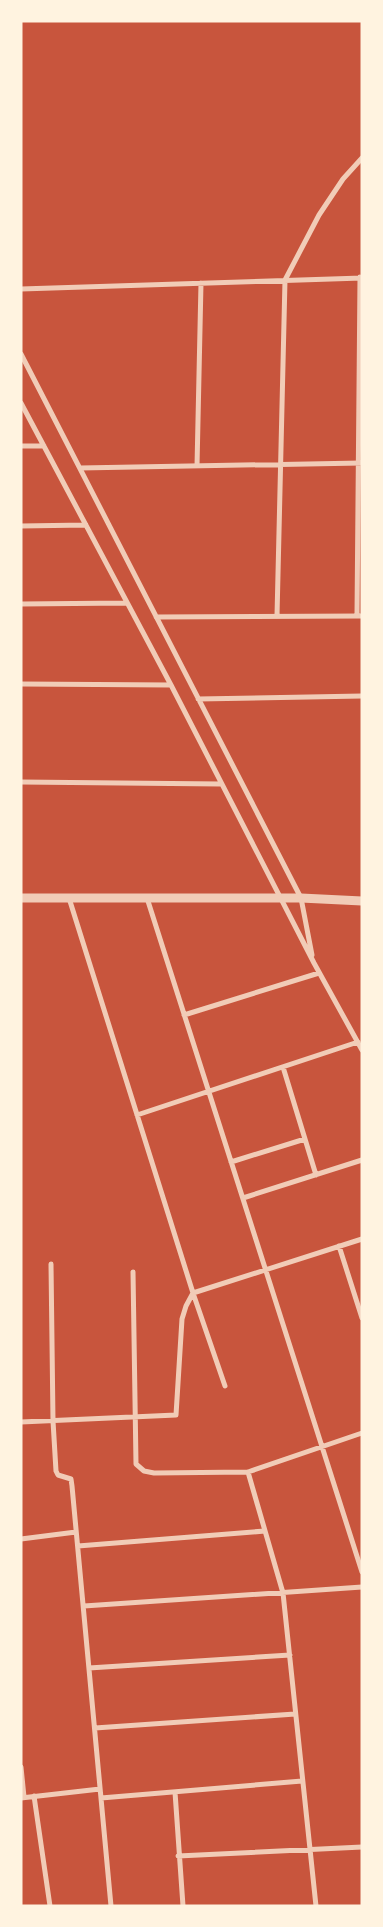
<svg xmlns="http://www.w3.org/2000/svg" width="383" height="1927" viewBox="0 0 383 1927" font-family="'Varela Round',sans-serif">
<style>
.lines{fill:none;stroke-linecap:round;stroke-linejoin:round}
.minor{stroke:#f1ccb7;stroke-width:5}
.tertiary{stroke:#f1ccb7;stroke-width:9}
</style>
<rect width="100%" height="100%" fill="#c8553d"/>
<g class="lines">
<path class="minor" d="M21 289 362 278
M21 354 301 898 312 955
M21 403 171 685 314 963 362 1050
M21 446H44
M197 466 201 283
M80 468 361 463
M21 526 86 525
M21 604 127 603
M357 615 360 277
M277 616 285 280 319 215 343 179 362 158
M156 617 362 616
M21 684 171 685
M198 699 362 696
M21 782 221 784
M69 898 193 1293 225 1386
M147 898 362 1572
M184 1015 319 973
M283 1067 316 1175
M137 1115 358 1042
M231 1162 305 1139
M243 1198 362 1160
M339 1246 362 1318
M51 1264 53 1421 56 1471 58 1475 71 1479 72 1486 111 1906
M133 1272 136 1464 144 1471 154 1473 248 1472 362 1433
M21 1422 176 1415 182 1319 186 1306 193 1293 362 1239
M248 1472 283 1593 316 1906
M21 1539 76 1532
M78 1546 265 1531
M84 1606 362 1587
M89 1668 290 1655
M95 1728 295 1714
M21 1767 24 1797
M175 1792 183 1906
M34 1796 50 1906
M21 1798 100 1789
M101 1798 302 1781
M178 1856 362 1847"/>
<path class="tertiary" d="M21 898H301L362 901"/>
</g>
<rect width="383" height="1927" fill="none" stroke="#fff3e0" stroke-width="45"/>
</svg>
